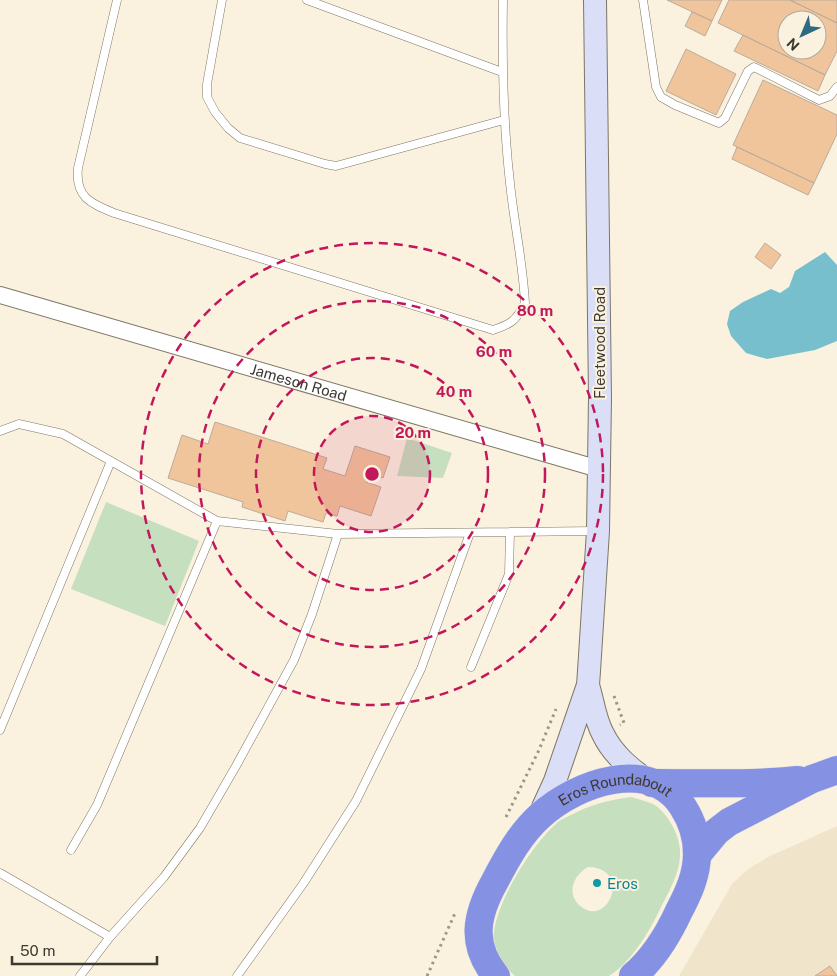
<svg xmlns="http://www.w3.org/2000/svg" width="837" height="976" viewBox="0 0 837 976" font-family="'Public Sans',sans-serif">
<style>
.built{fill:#f0e5cb}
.green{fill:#c5dfbf;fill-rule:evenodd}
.water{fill:#77bfcc}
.building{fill:#f1c59c;stroke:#bbab9d;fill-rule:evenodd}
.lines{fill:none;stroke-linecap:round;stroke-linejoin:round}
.lane-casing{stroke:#7d7665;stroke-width:9}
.street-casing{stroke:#7d7665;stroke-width:18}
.secondary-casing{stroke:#7d7665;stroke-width:24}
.highway-casing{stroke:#e0dfde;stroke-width:29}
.path{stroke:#9c9689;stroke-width:3;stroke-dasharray:2.5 4;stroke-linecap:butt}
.lane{stroke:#fff;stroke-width:8}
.street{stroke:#fff;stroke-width:16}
.secondary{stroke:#dadef7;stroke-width:22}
.highway{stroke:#8591e3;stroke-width:28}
.ring{fill:none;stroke:#c2185b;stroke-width:2.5;stroke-dasharray:9 6}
.culture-dot{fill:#0f9aa8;stroke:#faf2de;stroke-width:2}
.labels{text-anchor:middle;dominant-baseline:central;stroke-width:4;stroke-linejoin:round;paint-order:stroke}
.street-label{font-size:15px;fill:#3c3932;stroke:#faf2de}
.culture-label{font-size:15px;fill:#0d838f;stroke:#faf2de;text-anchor:start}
.centre{fill:#c2185b;stroke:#faf2de;stroke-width:2.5}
.ring-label{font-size:15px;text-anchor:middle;font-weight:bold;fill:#c2185b;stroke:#faf2de;stroke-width:4;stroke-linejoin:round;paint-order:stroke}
</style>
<rect width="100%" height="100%" fill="#faf2de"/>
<path class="built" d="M837 826V976H679L732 884 747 870 768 857Z"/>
<path class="green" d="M407 438 452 453 443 478 397 476Z
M106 502 199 541 165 626 71 589Z
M631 797C638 799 646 801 653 804 661 808 669 819 673 827 690 859 673 883 658 913 648 934 630 963 609 976H515C505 967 496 953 494 940 491 909 533 843 556 824 559 820 565 818 569 816 589 805 608 800 631 797ZM588 867C634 868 607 931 579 905 566 892 574 875 588 867Z"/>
<path class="water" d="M825 252 837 265V341L815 350 767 359 746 353 731 336 727 324 730 311 743 302 771 289 780 293 789 287 795 271Z"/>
<path class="building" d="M667 0H722L712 21Z
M729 0H790L837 23V51L825 75 718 23ZM787 20H817V50H787Z
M790 0H837V23Z
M692 12 712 21 705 36 685 26Z
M743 35 825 75 818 91 734 51Z
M686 49 736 74 716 115 666 91Z
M763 80 837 115V134L814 183 733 145Z
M737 147 814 183 808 195 732 159Z
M765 243 781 255 771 269 755 257Z
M215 422 327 458 323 469 345 476 355 446 390 457 383 478 369 473 366 482 381 487 371 516 340 506 337 516 326 513 323 522 288 511 285 521 242 507 243 502 168 478 182 435 208 444Z
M830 966 837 976H815Z"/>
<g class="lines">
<g class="lane-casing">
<path id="lane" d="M117 0 78 168C75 197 90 203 114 213L493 330C511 324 516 321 525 303 523 263 514 223 510 183 503 122 502 61 503 0
M222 0 207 84V97L215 112 228 128 240 138 325 164 336 166 504 120
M307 0 502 72
M643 0 656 87 661 97 675 105 719 123 725 118 748 71 754 67 819 100 830 96 837 87
M0 431 19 424 63 434 217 521 338 534 596 531
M471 667 509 574 510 532
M0 730 111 461
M71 850 97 805 217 521
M0 873 110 937
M80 976 110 937 164 877 200 828 236 766 294 660 312 614 338 534
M237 976 303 884 356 801 421 669 470 533"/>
</g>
<g class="street-casing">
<g id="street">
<path id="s1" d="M0 295 599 469"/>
</g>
</g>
<g class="secondary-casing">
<path id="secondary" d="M588 685C593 701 595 720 603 734 613 755 631 769 649 782
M539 816 555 781 588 685 589 671 598 531 600 398 595 0"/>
</g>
<g class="highway-casing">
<g id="highway">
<path d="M652 783C701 783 749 785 798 780"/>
<path d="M697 855 716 832 729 822 812 779 837 770"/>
<path id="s2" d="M496 976C470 944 476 915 495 881 507 858 520 834 540 816 576 783 651 756 683 807 692 821 697 838 697 854 697 875 688 894 679 911 668 935 653 959 633 976"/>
</g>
</g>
<path class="path" d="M614 696 624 723 620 725
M506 817 539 750 556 709
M427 976 456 911"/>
<use href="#lane" class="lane"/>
<use href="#street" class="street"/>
<use href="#secondary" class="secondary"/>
<use href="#highway" class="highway"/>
</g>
<circle cx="372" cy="474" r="58" fill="#c2185b" fill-opacity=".12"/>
<g class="ring">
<circle cx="372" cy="474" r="58"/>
<circle cx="372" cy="474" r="116"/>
<circle cx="372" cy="474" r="173"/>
<circle cx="372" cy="474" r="231"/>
</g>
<circle class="culture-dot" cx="597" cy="883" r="5"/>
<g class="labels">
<g class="street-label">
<text transform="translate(599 343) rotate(-90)">Fleetwood Road</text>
<text stroke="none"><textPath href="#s1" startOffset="311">Jameson Road</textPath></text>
<text stroke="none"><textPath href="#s2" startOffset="266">Eros Roundabout</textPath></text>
</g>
<g class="culture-label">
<text x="607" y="883">Eros</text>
</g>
</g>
<circle cx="372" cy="474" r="8" class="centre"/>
<g class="ring-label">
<text x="535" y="316">80 m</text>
<text x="494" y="357">60 m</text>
<text x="454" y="397">40 m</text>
<text x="413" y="438">20 m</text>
</g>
<g transform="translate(802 35) rotate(224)"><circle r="24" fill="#faf2de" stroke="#aea899"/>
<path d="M0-4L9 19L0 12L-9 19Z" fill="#2e6a81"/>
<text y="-8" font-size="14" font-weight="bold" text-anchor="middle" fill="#3c3932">N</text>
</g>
<path d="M12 956v8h145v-8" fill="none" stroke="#3c3932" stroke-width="2.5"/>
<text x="20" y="956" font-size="15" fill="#3c3932" stroke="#faf2de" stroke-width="4" paint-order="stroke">50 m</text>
</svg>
